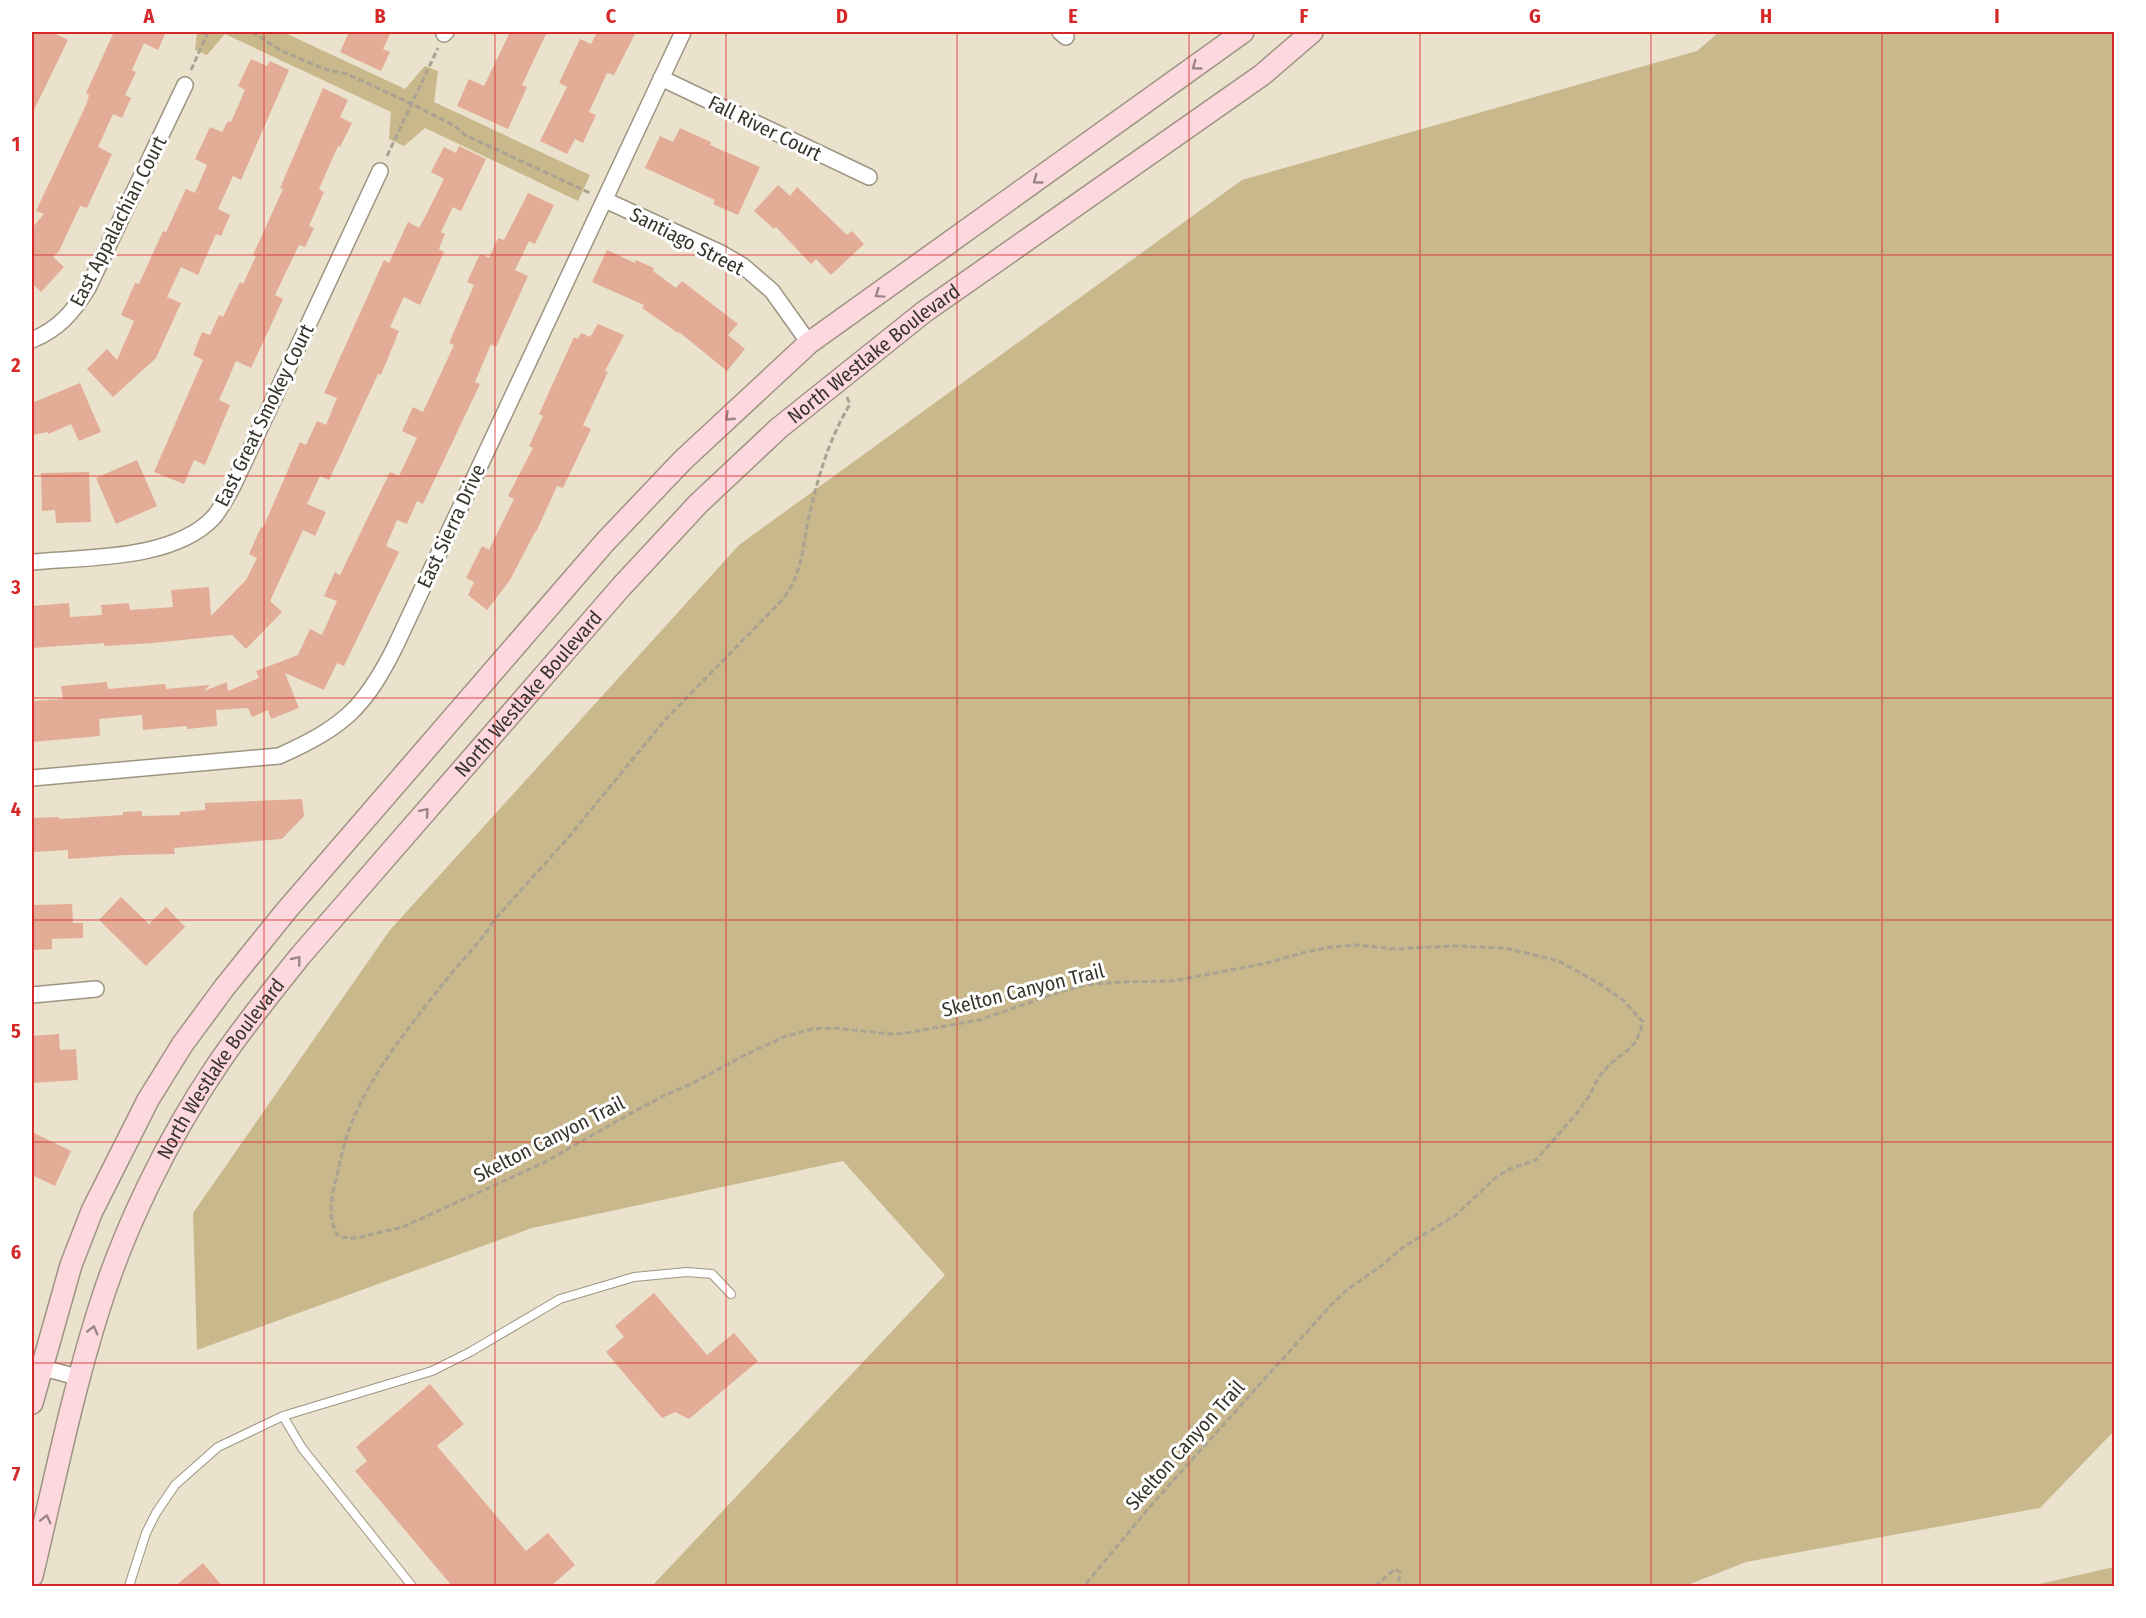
<svg xmlns="http://www.w3.org/2000/svg" width="2146" height="1618" viewBox="0 0 2146 1618" font-family="'Fira Sans Condensed',sans-serif">
<style>
.green{fill:#c8b88b}
.building{fill:#e3ac97}
.lines{fill:none;stroke-linecap:round;stroke-linejoin:round}
.service-casing{stroke:#9d9581;stroke-width:10}
.minor-casing{stroke:#9d9581;stroke-width:18}
.secondary-casing{stroke:#9d9581;stroke-width:24}
.path{stroke:#a9a392;stroke-width:3;stroke-dasharray:6 3;stroke-linecap:butt}
.service{stroke:#fff;stroke-width:8}
.minor{stroke:#fff;stroke-width:15}
.secondary{stroke:#fed8df;stroke-width:21}
.oneway{stroke:#9a8686}
.grid{fill:none;stroke:#d62828;stroke-width:1.5;stroke-opacity:0.55}
.labels{text-anchor:middle;dominant-baseline:central;stroke-width:6;stroke-linejoin:round;paint-order:stroke}
.street-label{font-size:20px;fill:#37342c;stroke:#fff}
.neatline{fill:none;stroke:#d62828;stroke-width:2}
.grid-label{font-size:20px;text-anchor:middle;font-weight:bold;fill:#d62828}
</style>
<rect width="100%" height="100%" fill="#eae2cd"/>
<path class="green" d="M197 32H283L405 89 425 66 438 71 434 102 590 175 578 201 425 128 404 146 389 139 391 112 225 34 207 55 195 50Z
M1719 32H2114V1431L2040 1508 1746 1562 1685 1586H652L945 1275 843 1161 532 1228 197 1350 193 1213 390 930 739 545 1242 180 1697 51Z
M2114 1567V1586H2031Z"/>
<path class="building" d="M32 32H51L68 40 32 114Z
M114 32H166L158 50 144 43 132 70 136 72 125 95 131 98 122 118 113 114 98 147 112 154 87 208 80 206 59 251 53 257 64 267 41 292 32 283V228L44 214 36 211 87 103 89 95 86 93Z
M349 32H391L383 49 390 52 381 71 340 52Z
M510 32H547L522 85 527 87 508 129 457 106 469 79 484 86Z
M597 32H636L614 75 607 73 589 112 596 115 583 143 575 139 567 154 540 141 567 87 559 83 580 39 591 44Z
M251 59 267 66 270 61 289 70 241 180 233 176 218 209 230 215 221 236 216 234 198 275 181 267 167 297 181 303 156 358 113 397 87 369 107 349 117 360 134 321 121 315 135 283 139 284 163 231 166 232 186 189 195 193 207 165 195 159 210 127 222 132 228 121 231 122 245 90 238 86Z
M323 88 348 100 340 117 352 123 340 147 338 146 319 189 324 192 309 226 314 228 305 247 299 245 275 295 283 299 271 325 251 368 236 361 219 400 230 405 205 465 194 460 184 484 154 472 203 360 193 355 202 332 210 335 219 315 223 317 240 282 243 284 256 256 253 255 283 189 280 188Z
M680 128 711 142 710 145 760 167 738 215 713 204 715 200 645 168 660 136 673 142Z
M459 146 486 159 461 211 453 207 441 232 445 234 439 249 444 252 420 305 404 297 390 327 399 331 381 375 378 374 329 480 320 476 307 504 326 512 315 536 303 530 270 601 282 612 246 649 232 635 153 643 104 646V643L32 648V606L69 603 70 617 102 615 101 605 129 603 130 610 173 607 171 590 209 587 211 616 246 580 257 558 249 554 261 527 263 528 300 442 306 445 317 421 326 425 337 398 324 393 384 260 389 263 408 222 419 228 426 215 444 179 431 172 444 147 456 153Z
M778 185 790 196 797 187 847 235 852 231 864 244 831 275 816 259 811 264 776 227 774 229 754 211Z
M528 193 554 205 535 244 529 241 515 270 528 276 496 347 491 344 475 382 480 384 423 504 417 501 407 524 397 520 386 546 399 552 344 666 337 663 324 690 285 673 299 708 271 719 268 710 252 717 248 708 216 710 217 726 187 729V726L143 730 142 715 99 719 100 736 32 742V701L63 699 61 686 107 682 108 689 165 684 166 689 210 685 204 691 227 682 228 691 259 678 256 671 298 655 310 629 322 635 337 601 324 596 335 572 340 575 390 472 399 476 417 438 402 431 413 407 423 412 454 345 449 343 474 285 467 282 480 254 489 258 498 238 504 240Z
M607 250 635 263 636 260 654 268 653 271 676 288 682 281 738 324 728 335 745 349 727 371 679 332 678 333 642 308 644 305 592 282Z
M598 324 624 335 605 371 608 372 583 425 591 429 563 488 557 486 536 532H535L510 580 487 610 468 595 474 582 466 578 482 546 489 550 514 499 508 496 533 448 529 446 543 416 539 414 574 337 578 339 581 333 590 337Z
M80 383 101 432 79 441 71 424 48 434V432L32 435V403Z
M137 460 157 506 116 524 96 478Z
M89 472 91 522 56 523 55 510 42 511 41 473Z
M302 799 304 816 282 839 174 848 175 854 125 855 68 859V850L32 852V818L59 817V819L123 815V812L142 811V816L180 815V812L205 810V803Z
M121 897 149 924 166 907 185 927 146 966 99 920Z
M72 904 73 923H83V938L52 939V949L32 950V905Z
M59 1034 60 1050 76 1049 78 1080 33 1083 32 1036Z
M32 1132 71 1151 55 1186 32 1175Z
M654 1293 707 1355 734 1333 758 1361 689 1419 675 1412 662 1418 606 1352 624 1337 615 1326Z
M430 1384 464 1424 437 1446 526 1551 548 1533 575 1565 550 1587H453L355 1471 367 1461 356 1447Z
M203 1563 223 1587H174Z"/>
<g class="lines">
<g class="service-casing">
<path id="service" d="M283 1416 302 1448 412 1586
M129 1586 146 1533 156 1513 175 1485 218 1447 283 1416 432 1371 470 1352 560 1299 634 1277 687 1272 712 1274 731 1294"/>
</g>
<g class="minor-casing">
<path id="minor" d="M1060 32 1066 37
M444 34 446 32
M661 78 869 177
M605 200 721 253 743 266 772 291 809 343
M32 340C59 329 73 312 88 288L185 85
M32 562C87 557 173 560 213 518 221 509 227 496 233 486L380 171
M32 778 279 756C343 727 364 709 395 647L683 32
M32 995 96 989
M32 1365 81 1378"/>
</g>
<g class="secondary-casing">
<g id="secondary">
<path d="M32 1403 71 1265 92 1211 148 1100 182 1045 224 988 286 911 605 542 683 460 809 343 1243 32"/>
<path id="s1" d="M32 1576C53 1488 71 1398 98 1312 123 1230 168 1138 216 1067 242 1028 272 991 301 955L621 587 698 504 779 428 924 312 1262 75 1312 32"/>
</g>
</g>
<path class="path" d="M252 32 282 51 324 69 347 74 412 104 455 126 465 135 590 193
M191 70 208 32
M387 156 438 48
M847 397 850 404C829 439 818 477 809 516 802 548 803 572 783 599L665 720 567 839 494 920C483 940 466 955 451 974 412 1023 368 1075 347 1135 343 1148 340 1161 337 1175 332 1194 326 1219 339 1237L356 1238 403 1227 545 1162 626 1116 667 1094 691 1084 747 1054 786 1036 813 1029 834 1028 891 1034 906 1033 979 1020 1060 992 1086 985 1122 982 1172 981 1263 964 1306 952 1331 947 1359 945 1392 949 1453 946 1505 948 1559 961 1600 984 1624 1001 1643 1022 1637 1040 1629 1049 1610 1064 1598 1078 1590 1095 1577 1113 1536 1160 1507 1170 1494 1179 1456 1215 1402 1248 1384 1264 1348 1289 1332 1304 1153 1503 1084 1586
M1375 1586 1395 1569 1400 1572 1398 1586"/>
<use href="#service" class="service"/>
<use href="#minor" class="minor"/>
<use href="#secondary" class="secondary"/>
</g>
<defs><path id="oneway-chevron" d="M-2-3.5L2.5 0L-2 3.5" fill="none" stroke-width="1.6" stroke-linecap="round" stroke-linejoin="round" transform="scale(1.5)"/></defs>
<g class="oneway">
<use href="#oneway-chevron" transform="translate(1196 66) rotate(144)"/>
<use href="#oneway-chevron" transform="translate(1037 180) rotate(144)"/>
<use href="#oneway-chevron" transform="translate(879 294) rotate(145)"/>
<use href="#oneway-chevron" transform="translate(729 417) rotate(137)"/>
<use href="#oneway-chevron" transform="translate(425 812) rotate(-49)"/>
<use href="#oneway-chevron" transform="translate(297 960) rotate(-51)"/>
<use href="#oneway-chevron" transform="translate(93 1330) rotate(-75)"/>
<use href="#oneway-chevron" transform="translate(46 1519) rotate(-76)"/>
</g>
<path class="grid" d="M264 32V1586M495 32V1586M726 32V1586M957 32V1586M1189 32V1586M1420 32V1586M1651 32V1586M1882 32V1586M32 255H2114M32 476H2114M32 698H2114M32 920H2114M32 1142H2114M32 1363H2114"/>
<g class="labels">
<g class="street-label">
<text transform="translate(765 128) rotate(26)">Fall River Court</text>
<text transform="translate(118 221) rotate(-63)">East Appalachian Court</text>
<text transform="translate(687 241) rotate(27)">Santiago Street</text>
<text stroke="none"><textPath href="#s1" startOffset="1518">North Westlake Boulevard</textPath></text>
<text transform="translate(264 415) rotate(-64)">East Great Smokey Court</text>
<text transform="translate(451 526) rotate(-65)">East Sierra Drive</text>
<text stroke="none"><textPath href="#s1" startOffset="1032">North Westlake Boulevard</textPath></text>
<text transform="translate(1023 990) rotate(-14)">Skelton Canyon Trail</text>
<text stroke="none"><textPath href="#s1" startOffset="546">North Westlake Boulevard</textPath></text>
<text transform="translate(549 1139) rotate(-27)">Skelton Canyon Trail</text>
<text transform="translate(1185 1445) rotate(-48)">Skelton Canyon Trail</text>
</g>
</g>
<rect width="2146" height="1618" fill="none" stroke="#ffffff" stroke-width="66"/>
<rect x="33" y="33" width="2080" height="1552" class="neatline"/>
<g class="grid-label">
<text x="149" y="23">A</text>
<text x="380" y="23">B</text>
<text x="611" y="23">C</text>
<text x="842" y="23">D</text>
<text x="1073" y="23">E</text>
<text x="1304" y="23">F</text>
<text x="1535" y="23">G</text>
<text x="1766" y="23">H</text>
<text x="1997" y="23">I</text>
<text x="16" y="151">1</text>
<text x="16" y="372">2</text>
<text x="16" y="594">3</text>
<text x="16" y="816">4</text>
<text x="16" y="1038">5</text>
<text x="16" y="1259">6</text>
<text x="16" y="1481">7</text>
</g>
</svg>
